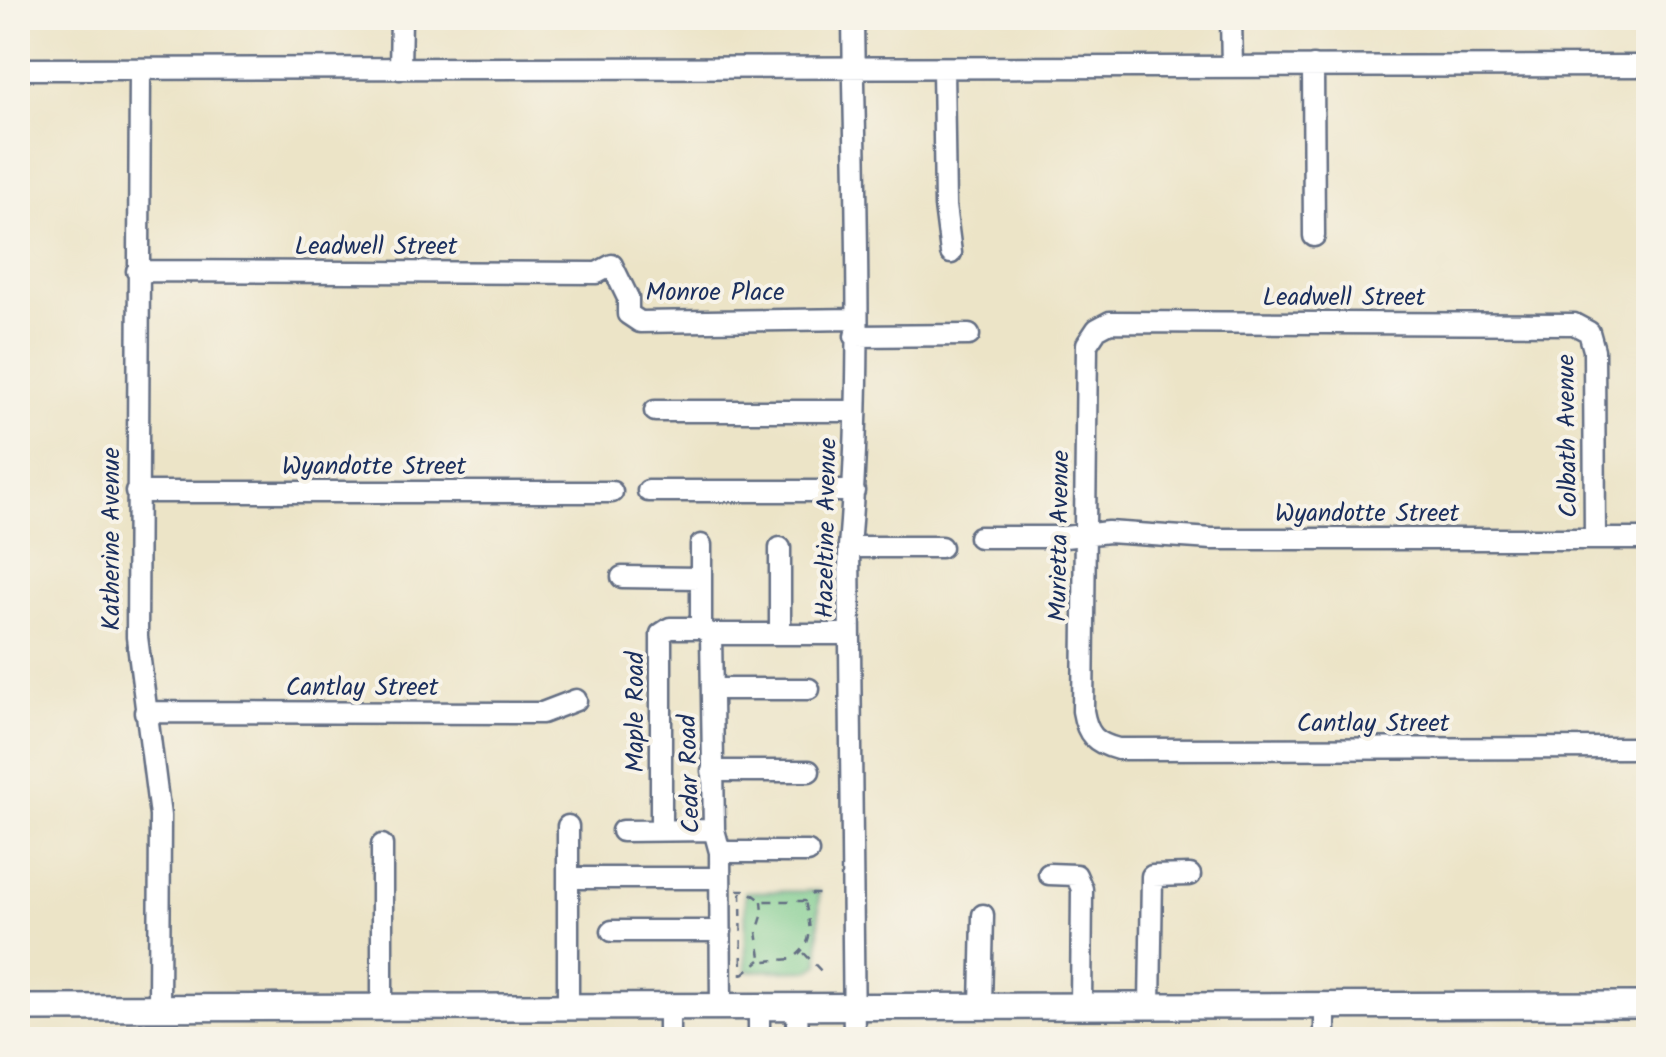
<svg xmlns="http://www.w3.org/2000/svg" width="1666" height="1057" viewBox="0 0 1666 1057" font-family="Kalam,sans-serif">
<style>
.green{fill:#7aca8b;stroke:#4a7c74;stroke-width:2.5}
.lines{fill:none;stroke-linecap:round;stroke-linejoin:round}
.minor-casing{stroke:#646e83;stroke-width:25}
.major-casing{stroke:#646e83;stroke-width:30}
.path{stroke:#646e83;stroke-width:2.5;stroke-dasharray:8 8;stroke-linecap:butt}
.minor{stroke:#fff;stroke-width:20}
.major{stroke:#fff;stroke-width:25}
.labels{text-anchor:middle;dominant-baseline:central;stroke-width:8;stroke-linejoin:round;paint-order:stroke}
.street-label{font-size:25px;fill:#1b2f5e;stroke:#f7f3e8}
</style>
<rect width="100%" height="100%" fill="#f7f3e8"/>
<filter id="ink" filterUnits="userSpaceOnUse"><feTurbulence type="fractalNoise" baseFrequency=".01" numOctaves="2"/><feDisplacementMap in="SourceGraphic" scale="20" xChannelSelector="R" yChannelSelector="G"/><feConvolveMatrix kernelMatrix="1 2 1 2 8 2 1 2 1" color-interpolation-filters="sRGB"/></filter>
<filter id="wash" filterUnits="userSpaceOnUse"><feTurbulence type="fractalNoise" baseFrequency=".0048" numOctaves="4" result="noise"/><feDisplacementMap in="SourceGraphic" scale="40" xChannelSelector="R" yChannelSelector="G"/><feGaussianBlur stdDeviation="2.25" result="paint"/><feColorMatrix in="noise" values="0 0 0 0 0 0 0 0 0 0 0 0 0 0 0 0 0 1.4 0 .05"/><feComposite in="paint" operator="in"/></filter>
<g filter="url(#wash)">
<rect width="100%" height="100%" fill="#ece4c7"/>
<path class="green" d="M819 891V964L810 970 746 971 745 892Z"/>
</g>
<g filter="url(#ink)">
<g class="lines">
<g class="minor-casing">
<path id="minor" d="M853 18C855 192 864 373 849 547L854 1040
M1231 18 1232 67
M1313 66 1314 236
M943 68 945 206 951 253
M18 69 1648 66
M400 69 401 18
M140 70 137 637 160 816 159 1007
M137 271 597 273 612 265 628 298V314L640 322 855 319
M855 336 969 335
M655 411H854
M648 491H854
M136 492H612
M979 537H1065L1108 532 1212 539H1648
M1595 539 1594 350 1589 332 1574 324 1110 322 1097 329 1087 344 1083 711C1087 735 1095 743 1118 749L1648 748
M701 545V628L711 634 714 830 720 852 721 1007
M849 547H941
M622 577 701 578
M711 634H849
M780 634V548
M712 689H809
M145 712 542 713 576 700
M712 771H809
M568 826V1008
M661 830V634L670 628H701
M622 831 714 830
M720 852H808
M1049 874 1076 875 1082 889 1081 1007
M568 878H720
M612 931H721
M1325 1005V1040
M981 1006 983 915
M1150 1006 1152 876 1190 875
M382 1007V845
M759 1007V1040
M797 1007 798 1040
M669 1008V1040"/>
</g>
<g class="major-casing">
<path id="major" d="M18 1008 1648 1005"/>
</g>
<path class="path" d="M737 890H747L762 901H805L812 894H824
M741 892 742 975
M762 901 763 913 757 932 761 957 766 961 792 959C816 942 810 927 805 901
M804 953 823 973
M743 974 760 960"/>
<use href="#minor" class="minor"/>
<use href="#major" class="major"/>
</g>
</g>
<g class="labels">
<g class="street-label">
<text x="376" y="247">Leadwell Street</text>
<text x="715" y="293">Monroe Place</text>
<text x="1344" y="298">Leadwell Street</text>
<text transform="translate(1568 436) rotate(-91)">Colbath Avenue</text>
<text x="374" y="467">Wyandotte Street</text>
<text x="1367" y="514">Wyandotte Street</text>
<text transform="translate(827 528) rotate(-89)">Hazeltine Avenue</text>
<text transform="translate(1060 536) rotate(-89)">Murietta Avenue</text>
<text transform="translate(112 539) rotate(-90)">Katherine Avenue</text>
<text x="362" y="688">Cantlay Street</text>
<text transform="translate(636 712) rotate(-90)">Maple Road</text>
<text x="1373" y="724">Cantlay Street</text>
<text transform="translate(690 774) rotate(-92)">Cedar Road</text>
</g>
</g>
<rect width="1666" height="1057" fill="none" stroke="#f7f3e8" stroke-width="60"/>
</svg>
